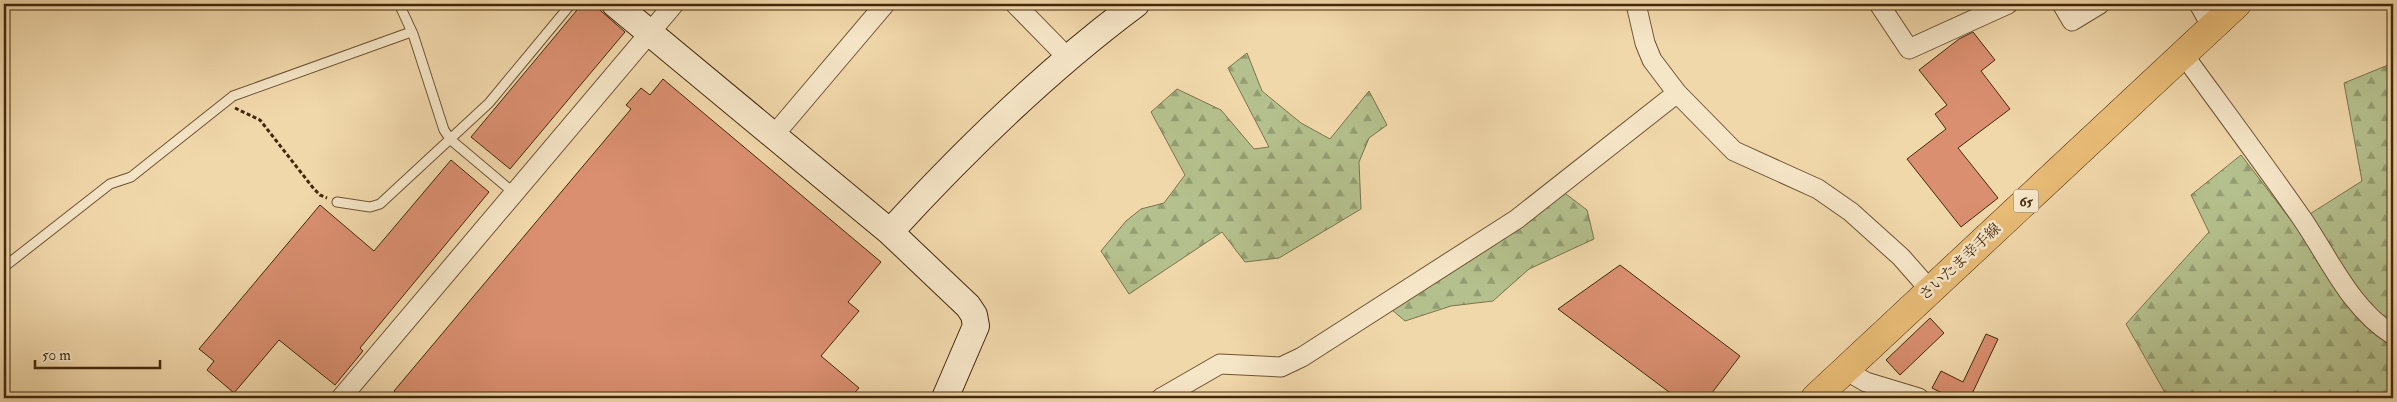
<svg xmlns="http://www.w3.org/2000/svg" width="2397" height="402" viewBox="0 0 2397 402" font-family="'IM FELL Double Pica','Noto Serif JP',serif">
<style>
.forest{fill:url(#forest-firs);stroke:#7c744c}
.building{fill:#da8f70;stroke:#43280b}
.lines{fill:none;stroke-linecap:round;stroke-linejoin:round}
.lane-casing{stroke:#6e5433;stroke-width:11}
.street-casing{stroke:#6e5433;stroke-width:21}
.secondary-casing{stroke:#43280b;stroke-width:28}
.primary-casing{stroke:#43280b;stroke-width:29}
.path{stroke:#43280b;stroke-width:3;stroke-dasharray:4 2.5;stroke-linecap:butt}
.lane{stroke:#f6e6c8;stroke-width:9}
.street{stroke:#f6e6c8;stroke-width:19}
.secondary{stroke:#f6e6c8;stroke-width:26}
.primary{stroke:#e8bc76;stroke-width:28}
.labels{text-anchor:middle;dominant-baseline:central;stroke-width:5;stroke-linejoin:round;paint-order:stroke}
.shield{fill:#f6e6c8;stroke:#796144;stroke-width:1}
.shield-label{font-size:14px;font-weight:bold;fill:#43280b}
.street-label{font-size:15px;fill:#43280b;stroke:#f6e6c8}
</style>
<defs>
<pattern id="forest-firs" width="22" height="20" patternUnits="userSpaceOnUse" patternTransform="scale(1.25)"><rect width="22" height="20" fill="#b4c08d"/><path d="M5 1l3.5 6h-7zM16 11l3.5 6h-7z" fill="#949c71"/></pattern>
</defs>
<rect width="100%" height="100%" fill="#f1d8ab"/>
<filter id="stains"><feTurbulence type="fractalNoise" baseFrequency=".004" numOctaves="4"/><feColorMatrix values="0 0 0 0 .2 0 0 0 0 .09 0 0 0 0 .02 0 0 0 .5 -.17"/></filter>
<radialGradient id="worn" r=".72"><stop offset=".6" stop-color="#630" stop-opacity="0"/><stop offset="1" stop-color="#630" stop-opacity=".3"/></radialGradient>
<path class="forest" d="M1247 53 1262 91 1301 123 1330 139 1369 91 1387 125 1369 138 1359 162 1361 209 1279 258 1245 262 1222 232 1129 294 1101 251 1126 221 1141 209 1164 203 1185 175 1151 112 1177 89 1221 110 1254 149 1269 147 1228 68Z
M2393 63V398H2168L2126 324 2209 232 2191 195 2241 155 2294 224 2362 181 2344 83Z
M1562 191 1587 210 1594 239 1529 269 1493 301 1451 306 1405 321 1392 310 1472 256 1529 222Z"/>
<path class="building" d="M582 4H593L625 32 510 169 471 137Z
M1973 32 1995 60 1981 71 2010 109 1958 148 1998 198 1961 227 1907 159 1946 129 1935 114 1947 105 1919 70 1959 39Z
M663 79 881 262 848 302 859 311 821 356 859 388 850 398H403L394 391 631 109 626 105 641 88 650 95Z
M451 160 489 192 360 348 363 351 335 385 279 340 234 393 207 370 214 361 199 349 320 205 374 251Z
M1620 265 1740 356 1708 398H1677L1558 309Z
M1930 318 1944 333 1900 375 1886 360Z
M1986 334 1998 339 1970 398H1952L1932 388 1941 371 1963 382Z"/>
<g class="lines">
<g class="lane-casing">
<path id="lane" d="M399 4 413 34 444 130 451 140 514 193
M337 202 370 207 380 204 489 103 571 4
M4 267 110 184 131 177 233 96 411 32"/>
</g>
<g class="street-casing">
<path id="street" d="M1015 4 1068 58
M1636 4 1645 43 1652 60 1677 93 1734 151 1818 189 1851 212 1901 257 1930 290
M1879 4 1909 49 2008 4
M2062 4 2072 21 2100 4
M2199 4 2212 27
M2183 54C2223 109 2264 164 2303 220 2330 260 2351 309 2393 335
M774 135 885 4
M1845 370 1866 382 1919 398
M341 398 674 4
M1161 398 1220 364 1281 367 1302 357 1517 219 1677 93"/>
</g>
<g class="secondary-casing">
<path id="secondary" d="M615 4 890 232 968 306 974 315 976 326 945 398
M890 232C965 150 1046 71 1136 4"/>
</g>
<g class="primary-casing">
<path id="primary" d="M1815 398 2237 4"/>
</g>
<path class="path" d="M235 108 260 120 314 189 320 195 327 198"/>
<use href="#lane" class="lane"/>
<use href="#street" class="street"/>
<use href="#secondary" class="secondary"/>
<use href="#primary" class="primary"/>
</g>
<g class="labels">
<rect class="shield" x="2013.5" y="189.5" width="25" height="23" rx="4"/>
<g class="shield-label">
<text x="2026" y="201">65</text>
</g>
<g class="street-label">
<text transform="translate(1960 262) rotate(-43)">さいたま幸手線</text>
</g>
</g>
<rect width="2397" height="402" fill="none" stroke="#f1d8ab" stroke-width="20"/>
<rect x="5" y="5" width="2387" height="392" fill="none" stroke="#43280b" stroke-width="2.5"/>
<rect x="10" y="10" width="2377" height="382" fill="none" stroke="#43280b"/>
<path d="M35 360v8h125v-8" fill="none" stroke="#43280b" stroke-width="2.5"/>
<text x="42" y="360" font-size="15" fill="#43280b" stroke="#f6e6c8" stroke-width="4" paint-order="stroke">50 m</text>
<rect width="100%" height="100%" filter="url(#stains)"/>
<rect width="100%" height="100%" fill="url(#worn)"/>
</svg>
